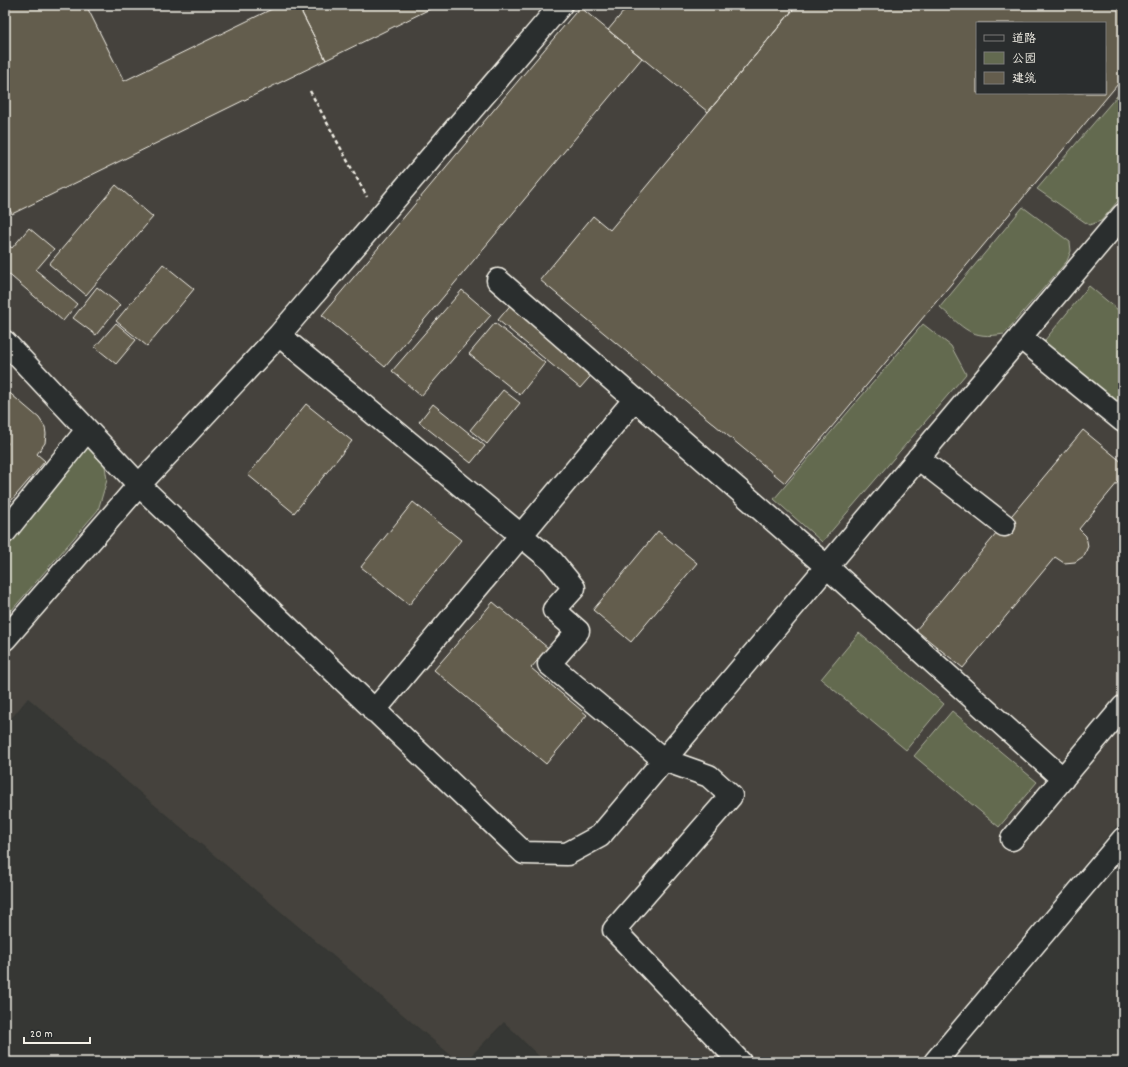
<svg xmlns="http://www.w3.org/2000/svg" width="1128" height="1067" viewBox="0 0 1128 1067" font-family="Dekko,'LXGW WenKai TC',sans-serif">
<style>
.built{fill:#44423c;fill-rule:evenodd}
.green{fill:#636a50;stroke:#acae9c}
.building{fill:#645d4d;stroke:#f4f1e8;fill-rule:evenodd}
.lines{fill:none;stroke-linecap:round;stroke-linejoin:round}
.minor-casing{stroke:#f4f1e8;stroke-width:25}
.path{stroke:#f4f1e8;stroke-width:2.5;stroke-dasharray:4 3;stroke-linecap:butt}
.minor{stroke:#2a2d2e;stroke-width:22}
</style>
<rect width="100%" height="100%" fill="#363734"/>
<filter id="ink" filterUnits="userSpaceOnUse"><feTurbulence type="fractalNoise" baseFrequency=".025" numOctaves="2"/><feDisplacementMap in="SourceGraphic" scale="8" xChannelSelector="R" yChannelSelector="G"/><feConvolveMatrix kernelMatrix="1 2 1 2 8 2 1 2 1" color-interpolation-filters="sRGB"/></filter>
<g filter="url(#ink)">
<path class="built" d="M5 5H580L292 338 581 5H1123V818L920 1062H545L504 1022 465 1062H459L28 698 5 726ZM977 23H1105V93H977Z"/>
<path class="green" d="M1123 89V195L1101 221 1089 225 1037 189Z
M1023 207 1070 242 1071 251 1067 261 1004 334C970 340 964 328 940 307Z
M1089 286 1123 314V411L1047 349 1045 340Z
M923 324 951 346 966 374 822 542 774 499Z
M91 444 104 459 107 480 98 510 5 618V548Z
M859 633 944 704 906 750 821 679Z
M952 711 1037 782 999 827 914 756Z"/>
<path class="building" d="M5 5H86L124 81 280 5H298L326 60 12 214 5 201Z
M298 5H438L326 60Z
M629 5H797L708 112 608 30Z
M797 5H1123V78L785 483 540 280 593 216 610 230ZM977 23H1105V93H977Z
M580 7 642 58 385 367 322 315Z
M116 185 153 217 86 295 49 264Z
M29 228 54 249 36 270 77 304 63 321 5 271V243L12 248Z
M163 264 194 289 147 346 116 321Z
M97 287 120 305 96 335 73 318Z
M462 290 491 315 421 396 392 371Z
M513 302 596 370 580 388 498 320Z
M116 323 136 340 116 364 95 347Z
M495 323 545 363 520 395 469 354Z
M5 389 39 418 45 427 46 434 45 443 37 454 45 461 5 508V447L8 443 5 441Z
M503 390 520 403 487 444 470 430Z
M306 404 352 441 294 513 248 475Z
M433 404 485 446 471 463 419 422Z
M1083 430 1123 463V476L1079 529 1086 536 1088 546 1084 556 1075 562 1064 563 1055 557 963 668 916 630Z
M413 502 461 540 409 605 361 567Z
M658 531 697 563 631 642 593 610Z
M493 602 548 648 531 668 587 715 546 764 434 670Z"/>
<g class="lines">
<g class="minor-casing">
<path id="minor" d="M498 280 827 567 1063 779
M279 335 552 561 574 588 554 610 578 631 549 664 664 760 709 776 731 796 614 930 740 1062
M1020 337 1123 421
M5 342 139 485 524 853 567 854 600 836 1123 215
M918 458 1004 525
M5 532 87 430
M5 639 139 485 279 335 561 5
M374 711 635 399
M1012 839 1123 707
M935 1062 1123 839"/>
</g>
<path class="path" d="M310 91 367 197"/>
<use href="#minor" class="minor"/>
</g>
</g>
<rect width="1128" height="1067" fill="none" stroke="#2a2d2e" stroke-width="20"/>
<rect x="10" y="10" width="1108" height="1047" fill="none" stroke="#f4f1e8" stroke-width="1.5" filter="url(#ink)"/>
<rect x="976" y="22" width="130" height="72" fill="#2a2d2e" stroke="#7b7b78"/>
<rect x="984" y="35" width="20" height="6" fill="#2a2d2e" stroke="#7b7b78"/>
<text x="1012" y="42" font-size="12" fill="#f4f1e8">道路</text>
<rect x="984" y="52" width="20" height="12" fill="#636a50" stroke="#7b7b78"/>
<text x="1012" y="62" font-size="12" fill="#f4f1e8">公园</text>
<rect x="984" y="72" width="20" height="12" fill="#645d4d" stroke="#7b7b78"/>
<text x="1012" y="82" font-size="12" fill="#f4f1e8">建筑</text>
<path d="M24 1037v6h66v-6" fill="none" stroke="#f4f1e8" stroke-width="2"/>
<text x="30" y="1037" font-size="12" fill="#f4f1e8" stroke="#2a2d2e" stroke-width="3" paint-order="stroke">20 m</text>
</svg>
